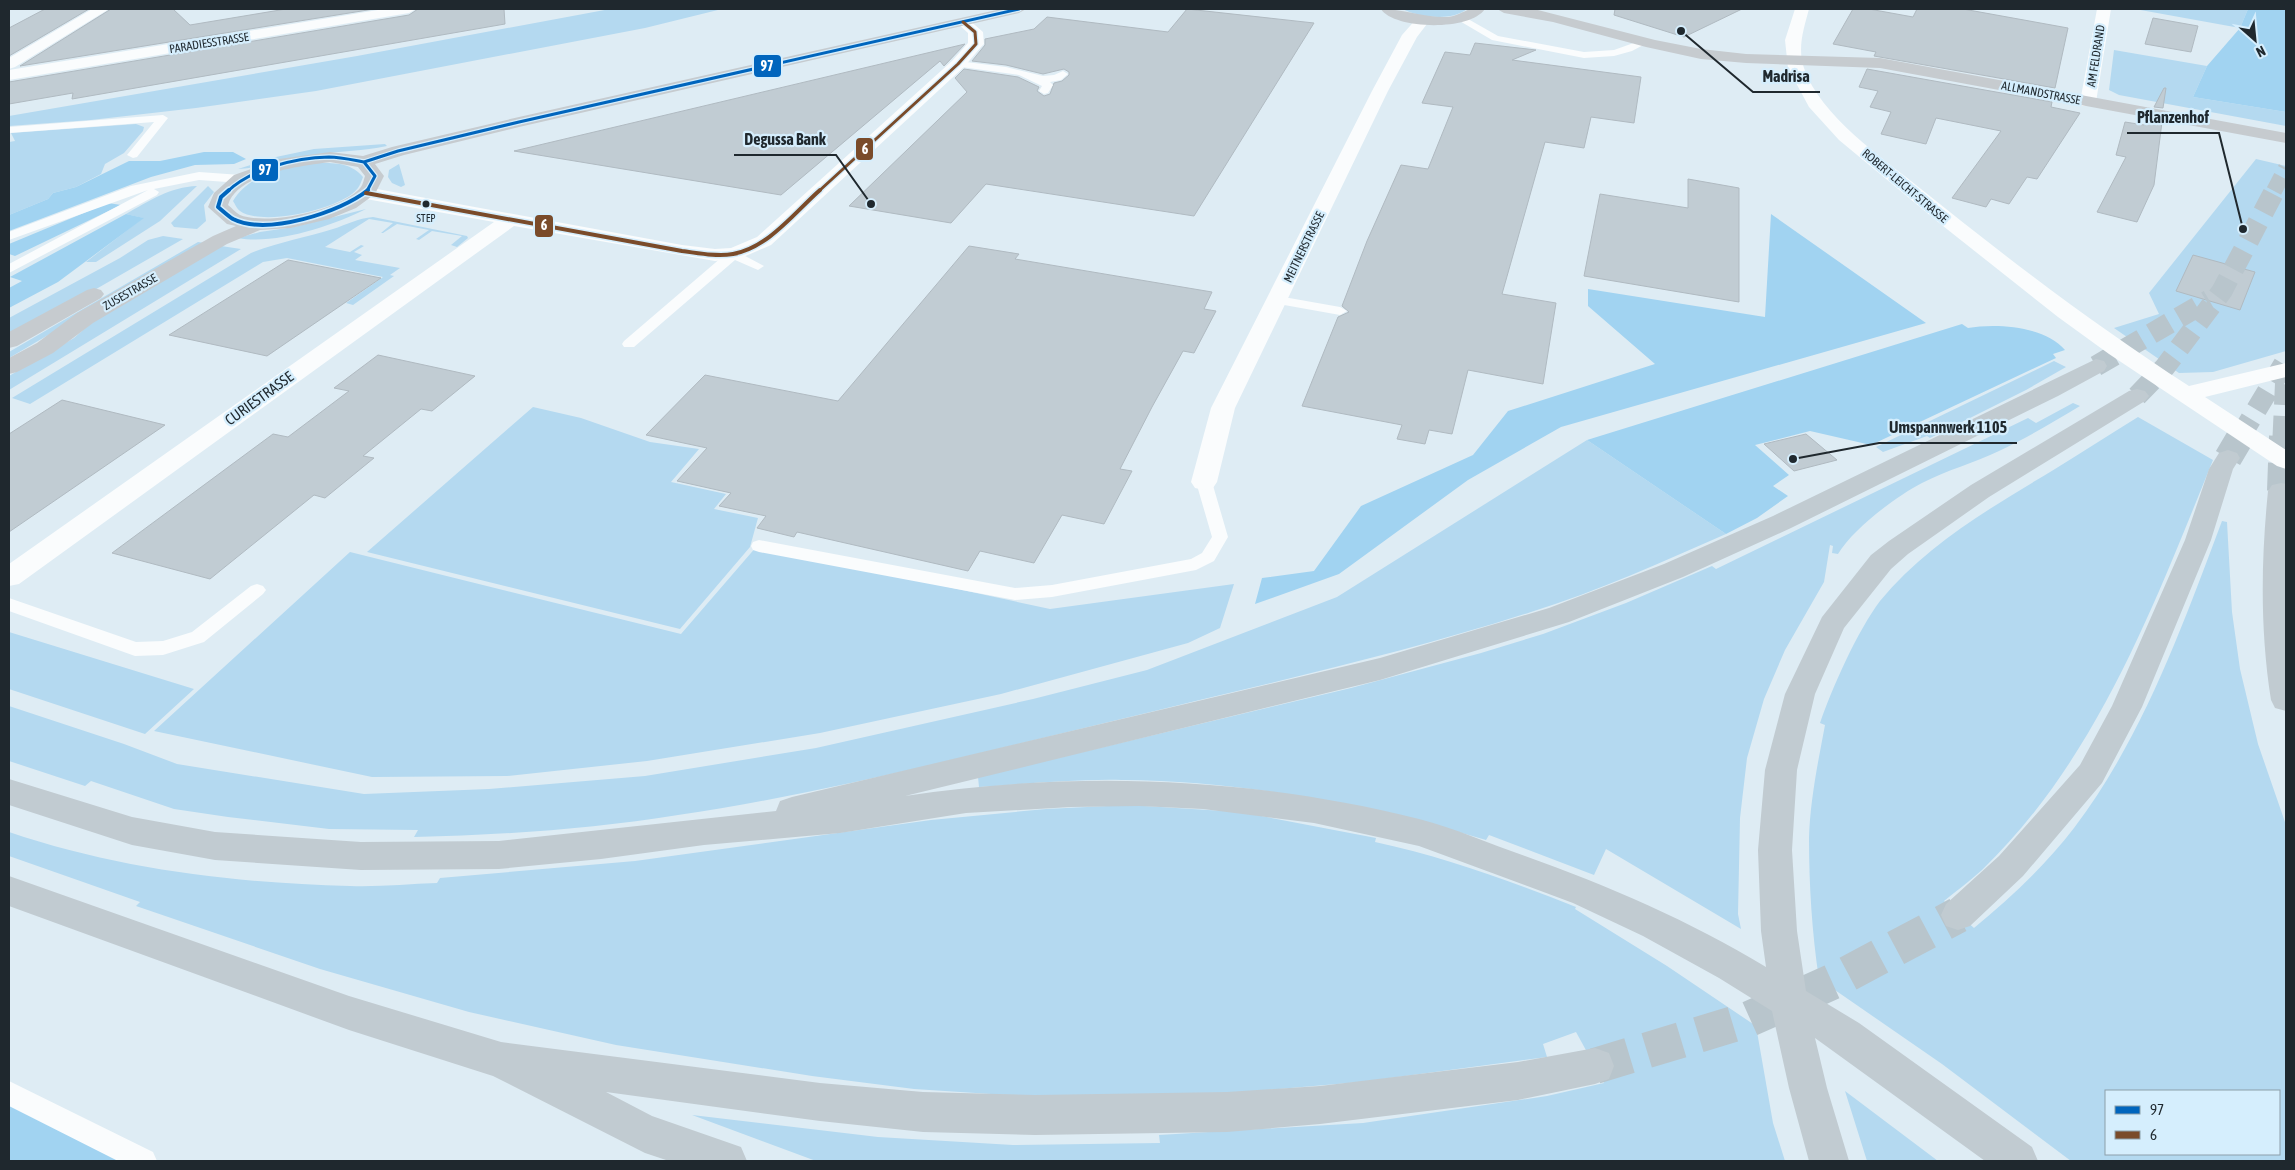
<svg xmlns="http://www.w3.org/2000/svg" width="2295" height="1170" viewBox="0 0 2295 1170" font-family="'Asap Condensed',sans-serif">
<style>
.green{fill:#b4d9f0;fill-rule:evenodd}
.forest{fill:#a1d3f1}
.building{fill:#c1ccd3;stroke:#b0bac1}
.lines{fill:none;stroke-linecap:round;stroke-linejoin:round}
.highway-tunnel-far3{stroke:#b8c5cc;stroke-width:16;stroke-dasharray:16 8;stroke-linecap:butt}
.highway-tunnel-far2{stroke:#b8c5cc;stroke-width:21;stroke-dasharray:21 11;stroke-linecap:butt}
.highway-tunnel-far1{stroke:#b8c5cc;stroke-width:28;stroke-dasharray:28 14;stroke-linecap:butt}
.highway-tunnel{stroke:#b8c5cc;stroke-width:36;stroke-dasharray:36 18;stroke-linecap:butt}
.lane{fill:#fafcfd;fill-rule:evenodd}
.street{fill:#fafcfd;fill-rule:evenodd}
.secondary{fill:#c6cbcf;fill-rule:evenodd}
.highway{fill:#c1cbd1;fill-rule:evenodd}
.bus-1-far1-casing{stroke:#d5eefd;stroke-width:5.5}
.bus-1-casing{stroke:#d5eefd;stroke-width:7}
.bus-2-far1-casing{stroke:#d5eefd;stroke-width:5.5}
.bus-2-casing{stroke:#d5eefd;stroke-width:7}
.bus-1-far1{stroke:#0065bd;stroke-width:3}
.bus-1{stroke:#0065bd;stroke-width:4}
.bus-2-far1{stroke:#7a4b2a;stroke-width:3}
.bus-2{stroke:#7a4b2a;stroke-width:4}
.bus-dot{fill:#1f282e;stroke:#d5eefd;stroke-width:2}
.labels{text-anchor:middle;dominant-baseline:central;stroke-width:4.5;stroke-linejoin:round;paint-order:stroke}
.far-bus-label{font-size:11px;fill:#1f282e;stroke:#d5eefd}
.far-street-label{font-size:12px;fill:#1f282e;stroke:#d5eefd}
.street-label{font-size:15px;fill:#1f282e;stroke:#d5eefd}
.leader{fill:none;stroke:#1f282e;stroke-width:2}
.callout-dot{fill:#1f282e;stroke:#d5eefd;stroke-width:2}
.callout-label{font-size:16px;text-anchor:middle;font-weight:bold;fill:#1f282e;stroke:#d5eefd;stroke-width:4.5;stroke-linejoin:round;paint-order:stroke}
.line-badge{stroke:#d5eefd;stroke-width:2}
.badge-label{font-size:14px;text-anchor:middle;font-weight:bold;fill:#fff}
</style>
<rect width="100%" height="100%" fill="#deecf4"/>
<path class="green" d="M610 9H722L645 28 316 91 196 108 91 120 9 126V116L357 56Z
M1402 9H1467C1450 22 1420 17 1402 9Z
M2135 9H2248L2240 28Z
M2114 50 2207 66 2193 97 2286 112V126L2119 95 2109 90Z
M136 124 144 127 143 131 124 153 105 164 101 174 76 187 53 193 48 199 9 215V142L15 141 11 133Z
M385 144 387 146C362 151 343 151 318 154 291 157 266 168 238 169L276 157 314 149Z
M2256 159 2286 166V351L2213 372 2179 373 2114 328 2159 314 2149 293Z
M312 163C331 163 350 161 363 177 362 180 360 185 358 188 343 209 262 227 240 211 237 209 235 204 233 201 249 174 283 168 312 163Z
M399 164 405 185 401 187 392 183 388 177 389 170Z
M197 186 160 221 96 262H86L143 218 126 214C149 201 170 187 197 186Z
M208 186 214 192 204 205 206 221 197 229 174 227 171 223Z
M366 209C332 226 275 245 238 238L260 232 294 227Z
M373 217 467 236 468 238 457 247 451 245 462 236 432 231 419 240 416 239 429 230 397 224 383 233H381L393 223 369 219 325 247 350 252 361 245 364 246 354 252 362 255 355 260 400 268 390 275 394 276 353 305 346 303 383 277 287 258 263 262 30 404 12 398 251 253C278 242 305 238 333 229 346 225 358 218 373 217Z
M163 236 183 239 58 311 9 333V318L120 258 148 240Z
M198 242 205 243 9 358V352Z
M221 246 241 249 9 390V376L74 338 98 317Z
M2054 361 2066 367 2026 390 1930 438 1927 436 1883 452 1876 447Z
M2073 403 2080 406C2053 422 2027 438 1999 451 1974 463 1947 470 1922 483 1895 497 1853 529 1838 554L1832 553 1833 546 1830 545 1824 582 1785 650 1764 699 1747 758 1740 818 1738 914 1741 929 1606 849 1594 875 1489 835 1486 840C1368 805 1246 781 1122 780 1074 779 1027 784 979 787L978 777 1351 688 1481 653 1543 634 1626 603 1712 566 1716 569 2028 418 2036 423Z
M533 407 581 418 650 442 699 449 671 482 726 494 714 509 758 518 750 547 680 629 367 552Z
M2138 417 2213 460C2154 605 2097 759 1982 870 1970 881 1956 891 1944 901L1974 928C2010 898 2045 866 2074 828 2143 737 2182 627 2222 521L2227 522 2232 612 2240 669 2258 744 2286 825V1161H2071L1942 1064 1819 979C1812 933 1809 885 1809 838 1810 801 1818 762 1825 725L1820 723C1832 688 1858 630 1880 601 1927 544 1992 507 2055 469 2083 452 2110 434 2138 417ZM2106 1091H2279V1154H2106Z
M1587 440 1726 534C1662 562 1598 591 1531 612 1395 656 1255 686 1117 720 972 755 826 793 678 815 591 829 503 835 414 837L418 830 329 829 228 817 174 809 91 781 85 786 9 761V706L124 744 177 764 364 794 489 789 645 776 816 748 1033 699 1147 670 1337 597Z
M757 546 1050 609 1234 584 1220 628 1188 643 1001 694 820 733 647 761 507 776 372 777 154 731 350 552 681 634Z
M9 632 194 689 145 734 9 689Z
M1128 805 1240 812 1376 838 1375 842C1445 857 1510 881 1576 907L1575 909 1667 966 1756 1026 1773 1123 1785 1161H816L692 1115 878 1137 1013 1145 1160 1143 1159 1135 1363 1123 1547 1096 1604 1083 1576 1032 1543 1044 1547 1057 1360 1082 1233 1093 1022 1096 914 1089 812 1076 616 1045 469 1012 320 969 136 906 140 902 9 856V832C118 869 234 883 350 886 379 887 408 884 437 883L440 878 635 861 931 820 1046 809Z
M1845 1091 1938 1161H1867Z"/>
<path class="forest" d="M2248 9H2286V112L2193 97 2207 66 2240 28Z
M204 152H233L246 159 234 164 195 165 151 177 9 231V215L48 199 53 193 76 187 129 161H160Z
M108 203 121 205 15 256 9 254V244Z
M126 214 144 218 58 282 9 308V288L22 281 10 277Z
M1771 214 1926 323 1561 427 1468 480 1339 574 1255 604 1262 578 1314 571 1361 506 1473 455 1508 411 1655 364 1588 306V289L1765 317Z
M1962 324 1968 328C1996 323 2045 326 2065 350L2053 354 2056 358 1871 445 1810 431 1755 445 1789 475 1773 486 1788 496 1757 518 1726 534 1587 440Z
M9 1103 125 1149 140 1161H9Z"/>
<path class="building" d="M45 9H89L9 56V28Z
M111 9H173L190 25 286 9H374L20 66Z
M418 9H504L505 24 72 99 73 93 9 104V82L409 15Z
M1187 9 1314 23 1194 216 986 184 951 223 849 206 967 92 955 78 964 69 1018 77 1039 87 1037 91 1044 96 1050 94 1054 83 1062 81 1069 75V72L1064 69 1043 74 1006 65 972 61 985 45V39L1034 29 1047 17 1168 32Z
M1615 9H1742L1684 37 1614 15Z
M1853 9H1869L1913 17 1917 9H1963L2068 28 2055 88 1874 56 1876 52 1833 44Z
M2153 18 2198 26 2191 52 2145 44Z
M1475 43 1536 50 1512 60 1641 77 1634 123 1591 117 1584 148 1545 142 1502 294 1556 303 1543 384 1468 370 1452 434 1429 430 1425 444 1397 439 1402 425 1302 406 1338 317 1349 312 1342 306 1367 241 1401 165 1428 169 1453 107 1422 103 1445 52 1470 55Z
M965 44 944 66 940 61 781 195 514 151Z
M1867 69 2052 102 2051 107 2080 113 2037 179 2027 177 2009 204 1991 199 1986 207 1952 198 2001 131 1936 118 1926 144 1881 134 1891 112 1870 107 1878 91 1859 87Z
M2164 88H2166L2163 108 2154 107Z
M2147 119 2162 122 2154 185 2137 222 2097 212 2126 157 2116 155 2125 122 2144 125Z
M1688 179 1739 188V302L1584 276 1600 194 1688 208Z
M969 246 1019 254 1015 259 1212 292 1204 309 1216 311 1194 353 1183 351 1152 407 1120 469 1132 471 1104 524 1062 515 1034 563 980 551 968 571 797 532 794 537 757 528 766 516 719 506 731 493 677 481 707 448 646 435 705 375 838 401Z
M2193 255 2255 272 2240 310 2176 291Z
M288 260 381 278 267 356 169 335Z
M378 355 475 376 432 411 421 409 363 456 374 458 325 498 314 495 210 579 112 553 273 434 288 437 349 391 334 388Z
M62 400 165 425 9 532V434Z
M1806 434 1837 460 1794 471 1764 444Z"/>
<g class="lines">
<path class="highway-tunnel-far3" d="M2274 191 2286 168"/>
<path class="highway-tunnel-far2" d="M2096 366 2209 300
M2137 396 2165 367 2222 291 2275 190
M2240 437 2285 362
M2283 437 2286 373"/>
<path class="highway-tunnel-far1" d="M2228 458 2241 436
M2281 491 2283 436"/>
<path class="highway-tunnel" d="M1595 1066 1747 1020 1836 980 1958 915"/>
<path class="lane" d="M1461 15 1498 36 1584 52 1614 50 1642 40 1647 43 1632 51 1614 56 1584 58 1492 40 1458 20 1456 18Z
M958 61 1006 67 1043 76 1054 75 1063 71 1068 74 1061 80 1050 82 1053 85 1048 93 1044 94 1039 91 1042 86 1019 75 954 66 953 64Z
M163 115 168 118 137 157 133 158 127 155 154 122 9 133V127Z
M199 172 241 175 247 179 241 183 199 180 154 189 159 192 157 195 9 273V264L148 190 9 240V232L131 186Z
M734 250 764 266 758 270 735 260 634 347H624L622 344 624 341 729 251Z
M1278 296 1340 307 1347 311 1340 315 1273 303 1271 300Z
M1204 477 1210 478 1212 482 1228 537 1214 561 1196 570 1052 597 1015 600 759 552 753 550 751 546 753 542 759 540 1015 588 1052 585 1191 559 1202 553 1212 537 1196 482 1198 478Z
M257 584 263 586 266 590 263 594 204 642 163 655 135 656 9 611V598L136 642 163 641 192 632 251 586Z
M9 1081 153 1152 157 1161H118L9 1106Z"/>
<path class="street" d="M92 9H109L15 67 9 69V58Z
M384 9H416L409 13 9 80V70Z
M1795 9H1809C1804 28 1797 48 1804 68 1820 116 1883 158 1921 189 2008 259 2096 326 2189 386L2286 363V377L2205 397 2286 450V469L2277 466 2109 354 2058 317 1938 222 1839 140 1809 107 1788 68 1785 40Z
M2097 9H2111L2096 102 2094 106H2082L2080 102Z
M1423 16 1430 20 1417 37 1388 91 1235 408 1217 482 1213 488 1204 490 1195 488 1191 482 1211 408 1372 91 1402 35 1418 17Z
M963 18 968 19 983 32 984 44 981 47 964 67 771 245 741 258 715 261 514 226 19 584 9 586V564L494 222 366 199 359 197 357 193 359 189 366 187 682 245 715 249 731 248 757 237 952 61 968 43V33L956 22Z"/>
<path class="secondary" d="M1001 9H1026L1019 13 519 127 404 155 375 164 384 176 375 194 356 208 329 219 291 228 260 230 227 244 93 323 53 353 17 372 9 374V358L37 343 77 313 213 236 236 226 227 224 208 207 214 193 234 175 279 159 330 152 363 156 392 147 519 117ZM330 162 358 167 365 176C364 179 363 184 361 187 343 210 267 226 240 215 236 213 232 208 228 205 237 173 302 166 330 162Z
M1381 9C1404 9 1425 18 1448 17 1457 16 1462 12 1470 9 1473 7 1481 9 1485 9 1469 32 1393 29 1381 9Z
M1497 9H1534L1655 40 1701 49 1746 54 1880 58 2286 133V143L1880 68 1746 63 1701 59 1646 47 1553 22 1504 13Z
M94 288 101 290 104 294 101 298 17 346 9 348V332L87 290Z"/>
<path class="highway" d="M2096 359 2104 361 2107 366 2104 371 2058 396 1791 528 1683 577 1569 622 1380 680 905 796C1077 770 1250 777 1419 819 1455 828 1490 844 1525 856 1609 886 1690 921 1766 967L1761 931 1758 850 1765 770 1785 694 1822 617 1871 555 1889 541 1971 485 2129 391 2137 389 2145 391 2149 396 2145 401 1989 497 1908 554 1891 569 1844 628 1815 694 1797 770 1792 850 1797 931 1806 991 1859 1023 2032 1147 2038 1161H1985L1815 1038 1827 1088 1849 1161H1809L1789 1088 1772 1011 1719 978 1643 936 1573 903 1419 846 1314 823 1203 809 1139 806 1071 807 966 813 840 833 704 845 601 859 499 869 361 870 215 860 132 845 9 805V779L132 817 215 832 361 842 499 841 776 811 780 801 792 797 1380 658 1549 608 1664 564 1773 516Z
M2228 450 2237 453 2240 458 2233 469 2211 540 2142 707 2102 783 2023 876 1970 926 1958 930 1946 926 1941 915 1946 904 1999 856 2080 765 2112 706 2185 540 2209 469 2219 453Z
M2281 483 2286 484V711L2275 708 2271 700C2260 630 2261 561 2268 491L2272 485Z
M9 876 349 996 501 1042 820 1083 923 1092 1035 1095 1227 1092 1320 1086 1518 1062 1595 1048 1609 1053 1614 1066 1609 1079 1595 1084 1518 1100 1320 1124 1227 1132 1035 1135 923 1132 820 1121 606 1092 652 1116 741 1147 747 1161H669L645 1153 493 1076 349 1030 9 906Z"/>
<g class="bus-1-far1-casing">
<path id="bus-1-far1" d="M364 162 375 176 367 191
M364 162 398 151 519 122 1019 9
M228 191C253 168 295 158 329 157 340 157 353 160 364 162"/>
</g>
<g class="bus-1-casing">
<path id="bus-1" d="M229 190 221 197 218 207C223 211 228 216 233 219 267 236 341 212 368 190"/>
</g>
<g class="bus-2-far1-casing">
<path id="bus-2-far1" d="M819 191 958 64 976 44 975 32 963 22"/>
</g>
<g class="bus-2-casing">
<path id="bus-2" d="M366 193 682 251C698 253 716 257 733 254 768 248 795 212 820 190"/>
</g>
<use href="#bus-1-far1" class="bus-1-far1"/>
<use href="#bus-1" class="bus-1"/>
<use href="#bus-2-far1" class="bus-2-far1"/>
<use href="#bus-2" class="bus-2"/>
</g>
<circle class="bus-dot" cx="426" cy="204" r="4.5"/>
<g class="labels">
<g class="far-bus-label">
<text x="426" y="218">STEP</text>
</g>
<g class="far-street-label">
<text transform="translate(209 43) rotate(-9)">PARADIESSTRASSE</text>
<text transform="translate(2096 56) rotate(-81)">AM FELDRAND</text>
<text transform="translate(2041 93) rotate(11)">ALLMANDSTRASSE</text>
<text transform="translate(1905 186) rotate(40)">ROBERT-LEICHT-STRASSE</text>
<text transform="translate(1304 247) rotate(-64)">MEITNERSTRASSE</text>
<text transform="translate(130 292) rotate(-30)">ZUSESTRASSE</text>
</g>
<g class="street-label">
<text transform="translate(259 398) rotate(-36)">CURIESTRASSE</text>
</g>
</g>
<path class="leader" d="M1681 31L1753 92H1820M2243 229L2219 133H2127M871 204L836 155H734M1793 459L1879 443H2017"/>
<g class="callout-dot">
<circle cx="1681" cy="31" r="5"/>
<circle cx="2243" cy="229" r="5"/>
<circle cx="871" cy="204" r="5"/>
<circle cx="1793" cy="459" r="5"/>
</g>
<g class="callout-label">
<text x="1786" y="82">Madrisa</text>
<text x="2173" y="123">Pflanzenhof</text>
<text x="785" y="145">Degussa Bank</text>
<text x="1948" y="433">Umspannwerk 1105</text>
</g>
<g class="line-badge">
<rect x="753" y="54" width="29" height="24" rx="5" fill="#0065bd"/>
<rect x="855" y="137" width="19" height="24" rx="5" fill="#7a4b2a"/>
<rect x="251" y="158" width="28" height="24" rx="5" fill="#0065bd"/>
<rect x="534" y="214" width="20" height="24" rx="5" fill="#7a4b2a"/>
</g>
<g class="badge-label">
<text x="767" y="71">97</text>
<text x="865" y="154">6</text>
<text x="265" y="175">97</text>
<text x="544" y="230">6</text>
</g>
<rect width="2295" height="1170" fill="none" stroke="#1f282e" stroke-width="20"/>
<rect x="2105" y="1090" width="175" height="65" fill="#d5eefd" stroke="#8c9faa"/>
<rect x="2115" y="1106" width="25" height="8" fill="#0065bd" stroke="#8c9faa"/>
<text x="2150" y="1115" font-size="15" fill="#1f282e">97</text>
<rect x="2115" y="1131" width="25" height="8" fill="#7a4b2a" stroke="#8c9faa"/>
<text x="2150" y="1140" font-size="15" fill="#1f282e">6</text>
<g transform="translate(2255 40) rotate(153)" stroke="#d5eefd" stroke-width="4" paint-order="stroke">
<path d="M0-4L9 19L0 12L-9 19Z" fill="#1f282e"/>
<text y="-8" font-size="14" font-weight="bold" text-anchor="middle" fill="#1f282e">N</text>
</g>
</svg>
